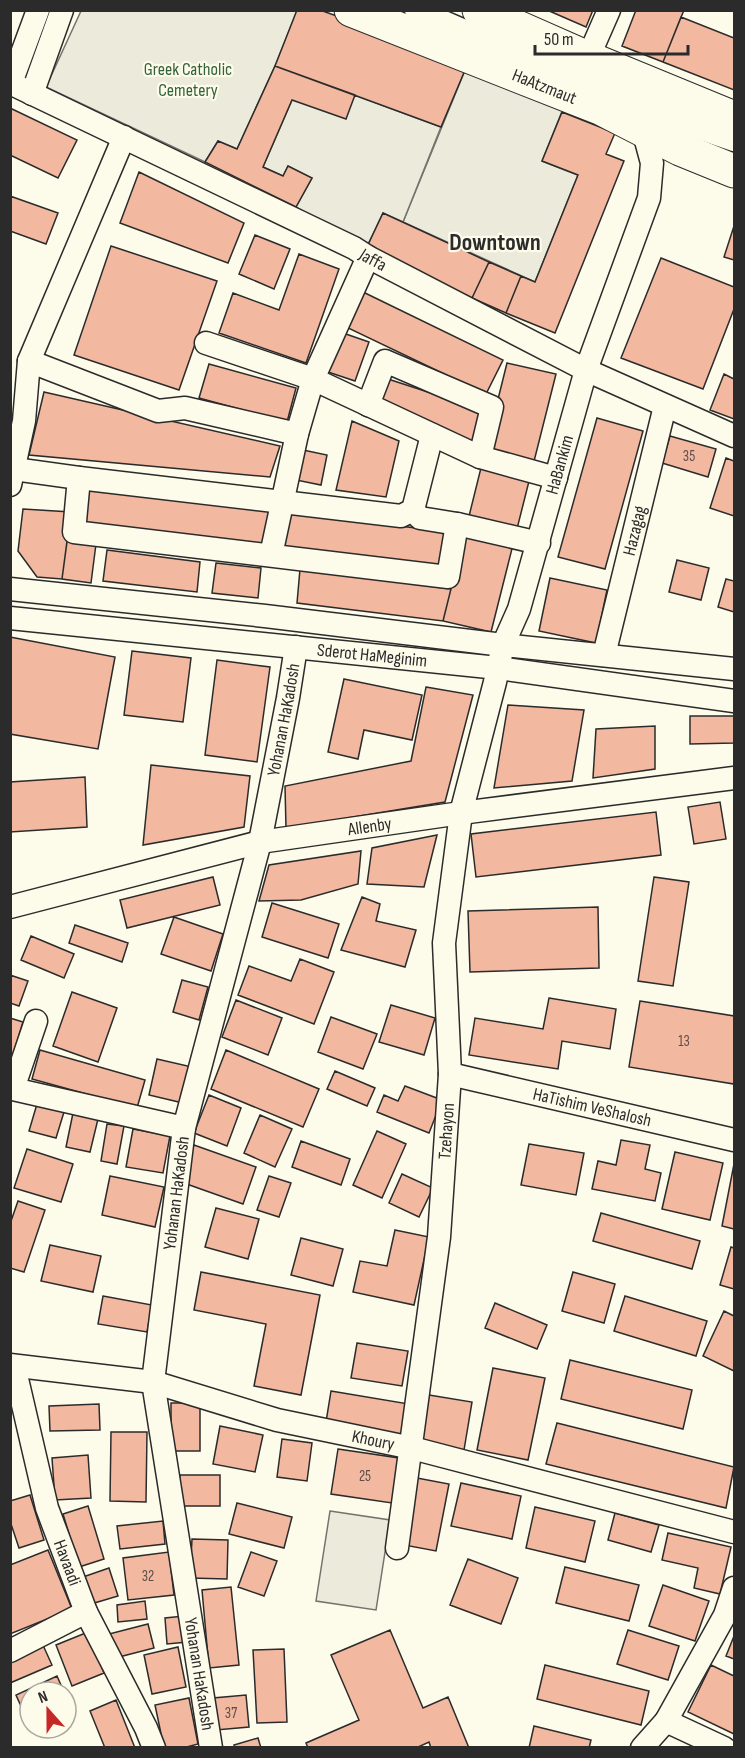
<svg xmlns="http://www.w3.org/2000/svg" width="745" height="1758" viewBox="0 0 745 1758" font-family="'Sofia Sans Condensed',sans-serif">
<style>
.green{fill:#ecebdb;stroke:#74746e;stroke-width:1.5}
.parking{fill:#eceadb;stroke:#74746e;stroke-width:1.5}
.building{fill:#f2b8a0;stroke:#2b2b2b;stroke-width:1.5}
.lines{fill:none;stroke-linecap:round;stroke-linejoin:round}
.minor-casing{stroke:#2b2b2b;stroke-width:25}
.highway-casing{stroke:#2b2b2b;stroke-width:35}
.minor{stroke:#fdfbea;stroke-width:22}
.highway{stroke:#fdfbea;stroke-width:33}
.labels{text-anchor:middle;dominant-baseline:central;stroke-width:4.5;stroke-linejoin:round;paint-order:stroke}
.number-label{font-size:15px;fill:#5d4e48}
.park-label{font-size:18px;fill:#34623c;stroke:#fdfbea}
.street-label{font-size:18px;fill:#2b2b2b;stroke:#fdfbea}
.district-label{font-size:24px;font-weight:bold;fill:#2b2b2b;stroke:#fdfbea}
</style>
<rect width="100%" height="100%" fill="#fdfbea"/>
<path class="green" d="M81 11H297L275 66 237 149 218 141 205 162 46 87Z
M468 63 565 104 542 161 578 175 535 282 403 222Z
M330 1511 390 1520 376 1610 316 1601Z"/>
<path class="parking" d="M355 95 441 127 403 222 383 213 366 249 296 207 312 178 288 166 283 176 263 167 292 100Z"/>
<path class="building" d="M297 10H320L468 63 441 127 275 66Z
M547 10H593L586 27Z
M636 10H684L663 62 622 46Z
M681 17 734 38V90L663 62Z
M275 66 355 95 346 119 292 100 263 167 283 176 288 166 312 178 296 207 205 162 218 141 237 149Z
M10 108 77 140 58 178 10 155Z
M562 112 615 133 606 154 624 161 555 333 506 313 521 276 535 282 578 175 542 161Z
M139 172 244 223 228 263 120 223Z
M10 196 58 213 46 244 10 231Z
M383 213 489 262 472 298 366 249Z
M734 226V260L724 257Z
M255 235 290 249 274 289 239 274Z
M111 246 217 281 179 390 74 355Z
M299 254 339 269 306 363 219 333 233 293 279 310Z
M661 258 734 287V309L703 389 621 358Z
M489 262 521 276 506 313 472 298Z
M363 292 503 360 486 394 346 327Z
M343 333 369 342 355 381 328 372Z
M507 363 556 374 491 632 443 621Z
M209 364 296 388 287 422 199 398Z
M724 374 734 379V419L710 410Z
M388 379 486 411 478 446 378 404Z
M44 392 280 446 270 477 29 455Z
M597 418 643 431 605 569 558 557Z
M352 421 399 441 386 497 336 490Z
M670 436 716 449 708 477 662 463Z
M303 450 327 455 321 485 296 480Z
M726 458 734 461V516L710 508Z
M85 487 448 532 444 568 80 524Z
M23 509 71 512 62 579 37 577 18 551Z
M67 541 96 544 91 583 62 579Z
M107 550 200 562 197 592 103 581Z
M677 560 709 568 701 600 669 592Z
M216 563 261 568 258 598 212 593Z
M300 569 451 589 443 621 297 603Z
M550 578 607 590 596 643 539 631Z
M726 579 734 581V612L718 607Z
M10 637 115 657 98 749 10 734Z
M132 651 191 658 183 722 124 715Z
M217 660 270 667 257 762 205 755Z
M344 679 422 695 412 740 364 730 358 759 328 752Z
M426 687 473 695 445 802 286 828 285 786 411 761Z
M508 705 584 710 572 781 494 788Z
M690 716H734V743L690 744Z
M655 726V769L593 778 596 729Z
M151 765 250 776 244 827 143 845Z
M85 777 87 827 10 832V782Z
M720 802 726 839 694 844 688 807Z
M656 812 661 855 476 877 471 834Z
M437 835 424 887 367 884 372 848Z
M361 851 358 884 301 900 259 901 269 865Z
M213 877 220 905 127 928 120 900Z
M654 877 689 882 673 986 638 981Z
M362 897 380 904 376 921 416 930 405 967 341 950Z
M272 903 339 924 328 958 262 937Z
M598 907 599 968 470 972 468 911Z
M174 917 223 934 211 971 161 954Z
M75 925 128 943 122 962 69 943Z
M31 936 74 954 64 978 21 960Z
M300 959 334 972 314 1024 238 995 249 966 291 981Z
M10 975 28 981 19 1006 10 1003Z
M182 980 208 987 199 1020 173 1012Z
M72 992 117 1008 98 1062 53 1046Z
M549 998 616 1009 610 1049 562 1041 558 1069 469 1055 475 1018 543 1029Z
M236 1000 282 1018 268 1055 222 1037Z
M640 1001 734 1016V1084L629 1067Z
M391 1005 435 1018 424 1055 379 1042Z
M331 1017 377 1034 363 1069 318 1052Z
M10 1018 23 1022 10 1065Z
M40 1050 145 1080 137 1108 32 1079Z
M226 1050 319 1089 303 1127 211 1089Z
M157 1059 192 1067 183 1103 149 1095Z
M335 1071 375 1088 367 1106 327 1089Z
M405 1086 442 1100 429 1133 377 1112 384 1095 398 1101Z
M209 1095 241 1108 227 1146 194 1133Z
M37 1104 64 1112 56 1138 29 1131Z
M73 1113 98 1119 90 1152 66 1147Z
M260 1115 292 1129 275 1167 244 1153Z
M107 1124 124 1126 117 1164 101 1161Z
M133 1129 170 1136 163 1173 126 1167Z
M377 1131 406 1144 382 1198 353 1185Z
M621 1140 650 1145 645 1169 661 1173 655 1201 592 1189 598 1161 616 1165Z
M301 1141 350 1159 341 1185 292 1167Z
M529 1144 584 1153 576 1195 521 1185Z
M194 1145 256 1167 243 1204 181 1182Z
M27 1149 73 1164 61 1202 14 1188Z
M675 1152 723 1163 710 1220 662 1209Z
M734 1164V1229L722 1226Z
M402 1174 433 1188 419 1217 389 1203Z
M110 1176 164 1187 155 1227 102 1215Z
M269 1176 291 1183 279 1217 257 1210Z
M18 1201 45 1210 24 1272 10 1268V1224Z
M216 1208 259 1219 248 1259 205 1247Z
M601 1213 700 1241 692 1269 593 1241Z
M395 1230 429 1237 414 1305 353 1292 360 1261 387 1266Z
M301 1238 343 1249 333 1286 291 1275Z
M50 1245 101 1256 93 1292 41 1281Z
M731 1247 734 1248V1289L720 1285Z
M201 1272 320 1295 301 1395 254 1386 266 1324 194 1310Z
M573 1272 615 1284 604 1323 562 1311Z
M103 1296 152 1305 147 1332 98 1324Z
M625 1296 707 1321 696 1356 614 1331Z
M495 1303 547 1325 537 1349 485 1328Z
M724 1311 734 1316V1371L703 1356Z
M357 1343 408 1351 402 1386 351 1378Z
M570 1360 692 1390 683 1429 561 1399Z
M493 1368 545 1378 528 1460 477 1450Z
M331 1391 409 1404 403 1435 326 1422Z
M429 1395 472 1402 464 1450 420 1443Z
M171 1403H200V1451H171Z
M99 1404 100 1430 50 1431 49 1406Z
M557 1423 734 1467 726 1508 546 1464Z
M220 1426 263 1435 255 1472 213 1464Z
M111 1432H147L146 1502 110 1501Z
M282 1439 312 1443 307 1481 277 1477Z
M338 1449 399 1458 392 1503 331 1494Z
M88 1455 91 1498 55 1500 52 1458Z
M180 1475H220V1506H180Z
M417 1478 449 1484 436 1551 404 1545Z
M461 1483 521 1496 512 1539 451 1526Z
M30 1495 44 1540 19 1548 10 1521V1501Z
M237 1503 292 1517 284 1548 229 1534Z
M88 1506 104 1559 79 1567 63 1514Z
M535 1507 595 1521 585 1562 526 1548Z
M615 1513 659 1525 651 1552 608 1540Z
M163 1521 165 1544 120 1549 117 1526Z
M668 1533 731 1547 720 1594 694 1588 698 1568 662 1560Z
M192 1539 228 1540 227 1579 190 1578Z
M48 1550 72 1609 10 1634V1565Z
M169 1552 174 1595 128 1600 123 1558Z
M251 1552 277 1561 264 1596 238 1587Z
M468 1559 518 1578 501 1624 450 1605Z
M565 1567 639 1585 629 1621 556 1603Z
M109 1568 118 1596 91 1604 83 1577Z
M663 1585 709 1601 695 1641 649 1626Z
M231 1587 239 1665 209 1668 202 1590Z
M145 1601 147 1619 118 1622 117 1605Z
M184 1616 187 1642 167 1644 165 1618Z
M148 1624 154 1648 115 1658 109 1634Z
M390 1630 423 1708 448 1697 469 1748H431L429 1742 416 1748H308L306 1743 359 1720 331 1655Z
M628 1630 679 1646 668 1680 617 1664Z
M88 1632 104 1673 72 1686 56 1645Z
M734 1636V1659L726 1656Z
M42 1643 52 1665 10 1683V1657Z
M178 1647 186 1687 152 1694 144 1655Z
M284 1649 287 1722 257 1723 253 1650Z
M545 1665 649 1691 641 1725 537 1699Z
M711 1665 734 1676V1734L688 1712Z
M57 1676 64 1692H30V1726L16 1695Z
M246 1695 249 1727 216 1730 213 1698Z
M189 1698 198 1744 183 1748H164L155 1705Z
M116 1700 135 1748H105L90 1711Z
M534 1726 591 1740 589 1748H529Z
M258 1738 261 1748H235L234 1745Z"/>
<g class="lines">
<g class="minor-casing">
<g id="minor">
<path d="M416 10 647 110 734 140"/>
<path d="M588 58 609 10"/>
<path id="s1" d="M10 83 354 248 368 257 586 370 734 436"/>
<path d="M11 83 38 10"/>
<path d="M32 94 62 10"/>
<path d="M206 343 313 379 480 457 556 478"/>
<path d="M29 361 158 411 185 408 297 434"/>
<path d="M368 405 385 361 492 407 480 457"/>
<path d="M14 469 79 478 401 516 413 510"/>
<path d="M79 478 74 532 448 577 457 524"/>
<path d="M10 485 24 421 29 361 124 137"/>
<path d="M413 510 420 518 457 524 539 543"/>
<path d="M413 510 432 435"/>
<path d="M271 555 297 434 313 379 368 257"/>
<path d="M10 589 265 616 503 645 734 669"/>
<path id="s2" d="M10 618 498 668 734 701"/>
<path id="s3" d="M604 655 665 406"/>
<path id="s4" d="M10 907 260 842 461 813 734 778"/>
<path d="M36 1021 13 1089 184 1128"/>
<path id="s5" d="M450 1074 734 1140"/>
<path id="s6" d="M10 1365 153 1382 277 1420 412 1448 734 1532"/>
<path id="s7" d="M14 1366 47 1508 86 1612 146 1728 154 1748"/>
<path id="s8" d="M397 1548 439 1237 450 1074 444 943 461 813 495 682 503 645 519 609 586 370 649 198 652 163 645 137 634 125"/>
<path d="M10 1651 86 1612"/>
<path d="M666 1721 724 1748"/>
<path id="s9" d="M211 1748 153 1382 184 1128 260 842 288 698 296 647"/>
<path d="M642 1748 666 1721 725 1615 734 1588"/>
</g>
</g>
<g class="highway-casing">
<g id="highway">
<path id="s10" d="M351 10 602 109 680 149 734 171"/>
<path d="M479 10 588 58 734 118"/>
</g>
</g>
<use href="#minor" class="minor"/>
<use href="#highway" class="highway"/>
</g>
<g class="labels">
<g class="number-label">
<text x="689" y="456">35</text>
<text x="684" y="1041">13</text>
<text x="365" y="1476">25</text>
<text x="148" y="1576">32</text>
<text x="231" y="1713">37</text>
</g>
<g class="park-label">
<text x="188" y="69">Greek Catholic<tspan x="188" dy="21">Cemetery</tspan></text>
</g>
<g class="street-label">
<text stroke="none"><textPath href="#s10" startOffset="208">HaAtzmaut</textPath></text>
<text stroke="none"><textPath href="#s1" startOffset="404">Jaffa</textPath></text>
<text stroke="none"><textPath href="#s8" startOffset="1102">HaBankim</textPath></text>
<text stroke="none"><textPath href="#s3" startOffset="128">Hazagag</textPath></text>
<text stroke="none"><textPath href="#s2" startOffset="364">Sderot HaMeginim</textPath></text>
<text stroke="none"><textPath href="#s9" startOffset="1047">Yohanan HaKadosh</textPath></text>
<text stroke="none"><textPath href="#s4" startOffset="369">Allenby</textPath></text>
<text stroke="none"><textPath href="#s5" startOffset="146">HaTishim VeShalosh</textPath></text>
<text stroke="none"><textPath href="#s8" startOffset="420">Tzehayon</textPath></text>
<text stroke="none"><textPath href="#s9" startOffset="561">Yohanan HaKadosh</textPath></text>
<text stroke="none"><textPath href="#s6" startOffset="372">Khoury</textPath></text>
<text stroke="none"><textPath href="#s7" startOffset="204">Havaadi</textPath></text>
<text transform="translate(199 1674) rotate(81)">Yohanan HaKadosh</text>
</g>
<g class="district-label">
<text x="495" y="242">Downtown</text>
</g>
</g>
<rect width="745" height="1758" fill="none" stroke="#2b2b2b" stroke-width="24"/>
<g transform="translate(48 1710) rotate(339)"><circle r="28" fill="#fdfbea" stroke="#a9a89e" stroke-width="1.5"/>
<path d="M0-4.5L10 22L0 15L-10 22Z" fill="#c62828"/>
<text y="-9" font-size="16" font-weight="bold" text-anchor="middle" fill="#2b2b2b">N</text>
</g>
<path d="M535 45v9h153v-9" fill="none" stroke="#2b2b2b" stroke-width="3"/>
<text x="544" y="45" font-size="18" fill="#2b2b2b" stroke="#fdfbea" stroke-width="4.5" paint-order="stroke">50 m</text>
</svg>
